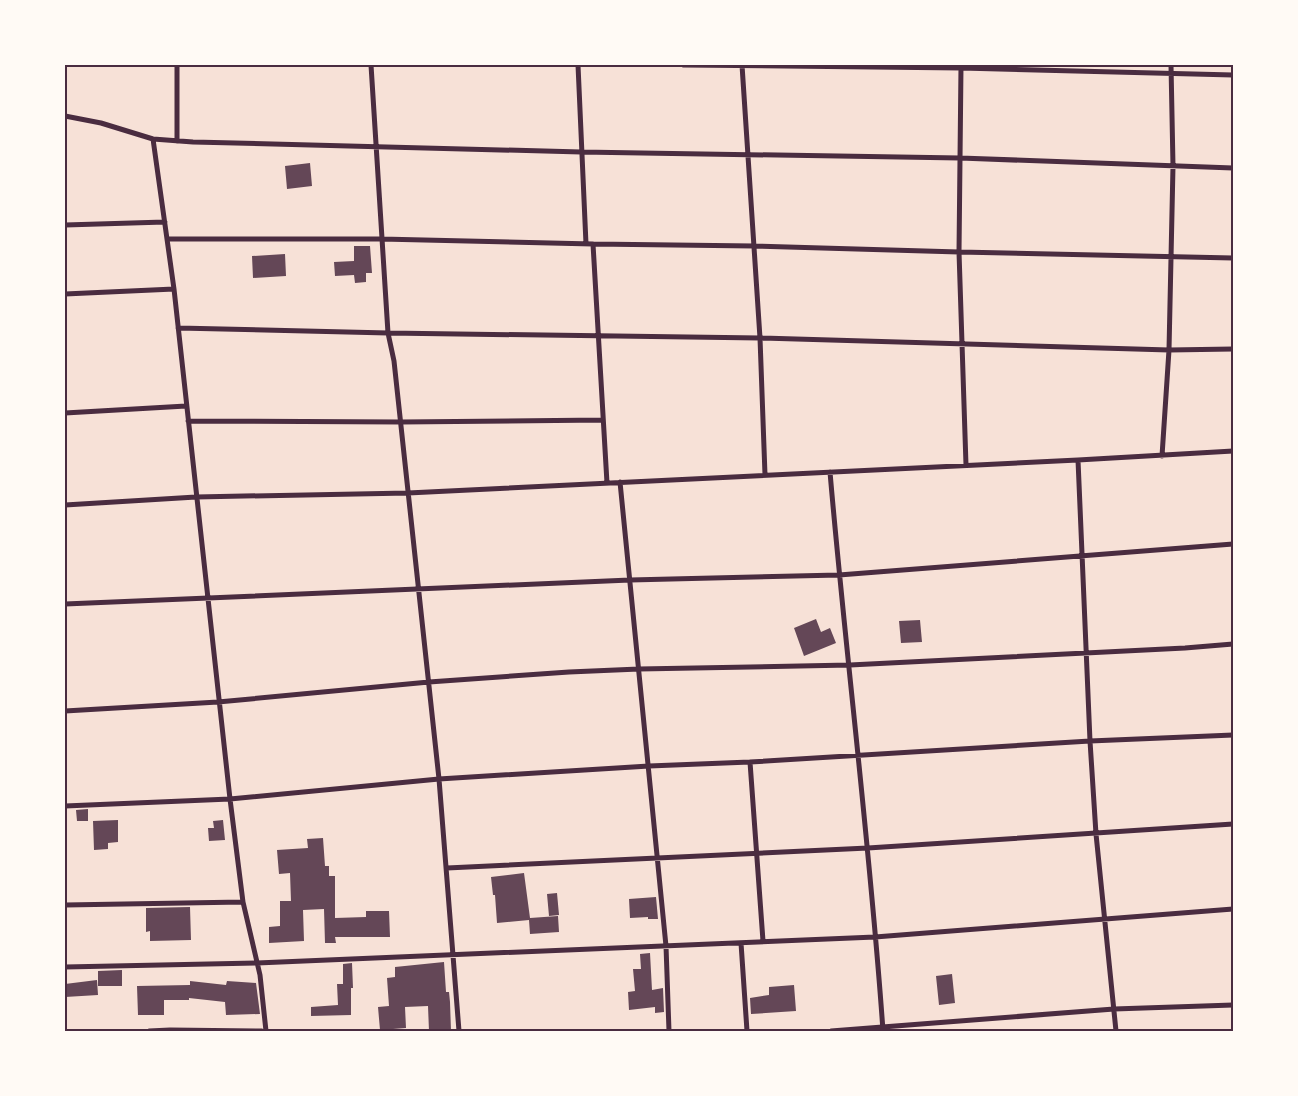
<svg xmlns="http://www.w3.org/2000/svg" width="1298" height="1096" viewBox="0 0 1298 1096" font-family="'DM Sans',sans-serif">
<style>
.building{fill:#644757}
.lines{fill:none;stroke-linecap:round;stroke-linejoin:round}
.minor{stroke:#4a2c40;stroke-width:5}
.neatline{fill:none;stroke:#4a2c40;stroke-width:2}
</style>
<rect width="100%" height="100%" fill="#f7e1d7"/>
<path class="building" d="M310 163 312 186 287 189 285 166Z
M354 246H370L372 273H366V282L355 283 354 275 335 276 334 262 354 261Z
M285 254 286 276 253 278 252 256Z
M816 619 821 632 830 628 836 643 804 656 794 628Z
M920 620 922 642 901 643 899 621Z
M88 809V821H77L76 810Z
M118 820V842L108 843V849L94 850 93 821Z
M223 820 225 840 209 841 208 828H214L213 821Z
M323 838 325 866H329V876H335V918L366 917V911H389L390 937H335L336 943H325L324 909 303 910 304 941 269 943V927L280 926V901H291L290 873 279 874 277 850 308 848 307 839Z
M524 873 530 918 558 916 559 932 530 934 529 920 497 923 495 895H493L491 877Z
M557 893 559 915 549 916 547 894Z
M656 897 658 919H648V917L630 918 629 899Z
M190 907 191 940 150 941V931L146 932V908Z
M650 953 652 990 663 988 664 1012 655 1013V1007L629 1010 628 992 635 991 633 969H641L640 954Z
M444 962 446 992H449L450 1002 451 1031H429L428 1006 405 1007 406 1028 380 1030 378 1007 389 1006 387 978 395 977V967Z
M352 963 353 988H351V1015L311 1016V1007L338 1005 337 984H343V964Z
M122 970V986H98V971Z
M952 974 955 1003 939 1005 936 976Z
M97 980 98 995 65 997V984Z
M190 981 226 985 227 981 256 983 260 1014 226 1015 225 1002 189 998V1000H164V1015H138L137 986 190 985Z
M794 985 796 1011 751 1014 750 998 769 995V987Z"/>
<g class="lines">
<path class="minor" d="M371 65 388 333 394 361 439 779 459 1031
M578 65 586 244
M683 65 961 68 1233 75
M742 65 760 338 765 475
M961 66 959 252 966 465
M65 116 101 123 153 139 193 142 581 152 960 158 1233 168
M153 139 174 289 230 799 243 902 260 975 266 1031
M177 141V65
M65 225 165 222
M167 239H381L593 244 754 246 959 252 1233 258
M593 244 607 483
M65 294 174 289
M178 328 388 333 760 338 1169 350 1233 349
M65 413 186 406
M188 421 401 422 603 420
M1162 456 1169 350 1173 166 1171 65
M1078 460 1090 741 1096 834 1116 1031
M830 472C846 658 870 844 883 1031
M620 482 666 946 669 1031
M65 505 196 497 408 493 1078 460 1233 451
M65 604 630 580 839 575 1233 544
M65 711 218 702 429 682 569 672 639 669 850 665 1185 648 1233 644
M750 762 763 941
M65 806 230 799 439 779 649 766 750 762 1090 741 1233 735
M447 868 868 848 1233 824
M65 905 243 902
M741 943 747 1031
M65 967 257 963 875 937 1233 909
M149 1031 170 1030 262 1031
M831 1031 1114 1009 1233 1005"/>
</g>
<rect width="1298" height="1096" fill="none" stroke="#fffaf5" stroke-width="132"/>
<rect x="66" y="66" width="1166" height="964" class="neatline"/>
</svg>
